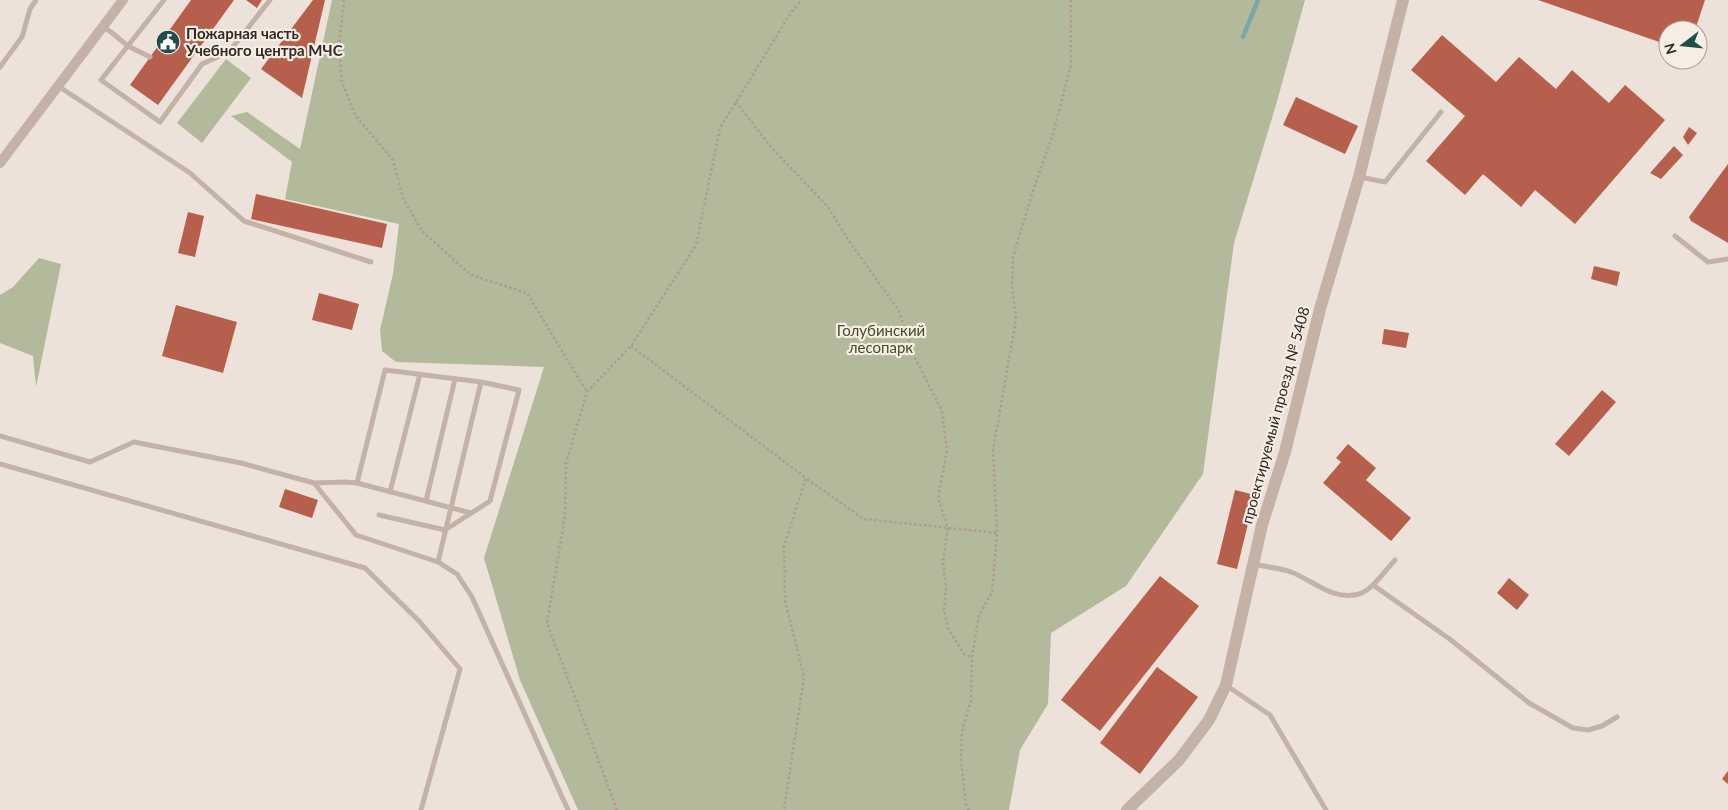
<svg xmlns="http://www.w3.org/2000/svg" width="1728" height="810" viewBox="0 0 1728 810" font-family="Lato,sans-serif">
<style>
.green{fill:#b2ba9b}
.lines{fill:none;stroke-linecap:round;stroke-linejoin:round}
.stream{stroke:#7ba7a5;stroke-width:4.5}
.building{fill:#b75f4d}
.path{stroke:#af9c91;stroke-width:2.5;stroke-dasharray:2.5 2.5;stroke-linecap:butt}
.service{stroke:#c4b2a7;stroke-width:5}
.minor{stroke:#c4b2a7;stroke-width:10}
.tertiary{stroke:#c4b2a7;stroke-width:12}
.labels{text-anchor:middle;dominant-baseline:central;stroke-width:4.5;stroke-linejoin:round;paint-order:stroke}
.poi-label{font-size:15px;font-weight:bold;fill:#312926;stroke:#f6ede4;text-anchor:start}
.park-label{font-size:15px;fill:#434c2d;stroke:#f6ede4}
.street-label{font-size:15px;fill:#312926;stroke:#f6ede4}
</style>
<rect width="100%" height="100%" fill="#ede2d9"/>
<path class="green" d="M332 0H1305L1276 105 1234 243 1203 474 1126 586 1051 633 1048 704 1020 750 1009 810H578L520 680 484 558 544 367 396 362 382 351 380 330 393 274 399 224 285 199 292 162 231 116 247 112 300 149Z
M226 59 251 78 202 143 177 123Z
M39 258 61 264 36 387 33 356 0 343V295L13 287Z"/>
<g class="lines">
<path class="stream" d="M1243 37 1258 0"/>
</g>
<path class="building" d="M191 0H234L158 105 130 85Z
M246 0H262L257 8Z
M313 0H325L302 98 261 69Z
M1538 0H1705L1695 30H1668V45Z
M1442 35 1496 82 1519 57 1556 89 1572 70 1609 103 1625 85 1665 120 1575 224 1535 190 1521 207 1483 174 1465 195 1426 161 1465 116 1411 70Z
M1296 97 1358 126 1345 154 1283 125Z
M1689 127 1697 133 1688 145 1683 137Z
M1674 146 1683 155 1661 179 1650 173Z
M1728 164V243L1691 221 1689 217Z
M256 194 387 224 382 248 251 219Z
M188 212 204 216 195 257 178 253Z
M1594 266 1620 272 1617 286 1591 279Z
M319 293 359 304 352 330 312 320Z
M176 305 237 322 223 373 162 356Z
M1384 329 1409 333 1406 348 1382 344Z
M1602 390 1616 402 1569 456 1555 444Z
M1348 444 1376 468 1366 480 1411 518 1391 541 1323 483 1341 462 1336 458Z
M285 489 318 500 312 518 279 507Z
M1235 490 1255 495 1237 569 1217 564Z
M1160 576 1199 606 1100 731 1061 700Z
M1509 578 1529 595 1517 610 1497 593Z
M1157 667 1198 697 1140 774 1100 743Z
M1728 771V784L1722 779Z"/>
<g class="lines">
<path class="path" d="M344 0 339 46 342 82 355 115 393 160 403 198 422 231 471 275 527 293 587 392
M736 102 771 147 828 207 851 244 899 311 914 356 942 411 947 450 938 498 948 528 943 560 946 589 944 610 948 628 964 654 972 658
M631 346 806 478 784 546 785 601 804 677 784 810
M807 479 864 519 997 533
M617 810 547 623 565 516 566 463 587 392 631 346 696 245 720 128 792 11 802 0
M969 810 966 805 961 759 962 732 971 700 972 658 979 615 992 592 997 533 993 450 1016 319 1012 285 1013 257 1033 191 1053 134 1071 65V0"/>
<path class="service" d="M164 0 101 80 160 122 202 64 229 52 270 0
M103 27 111 32 128 46 150 57
M0 67 22 37 30 9 36 0
M58 86 190 173 244 221 371 262
M1360 177 1385 182 1441 112
M1675 236 1708 262 1728 259
M0 436 90 462 134 442 241 463 314 483 356 535 438 562 457 574 472 597 568 810
M0 464 365 568 419 621 460 669 421 810
M314 483 345 482 357 483 471 513
M357 483 385 370 481 382 519 390 490 501 445 530 379 515
M390 492 420 374
M426 501 455 379
M438 562 481 382
M1254 564C1266 567 1280 568 1291 572 1314 581 1333 601 1359 594 1371 591 1386 570 1395 560
M1373 585 1451 640 1529 703 1573 728 1588 730 1602 726 1617 717
M1227 686 1270 715 1326 810"/>
<path class="minor" d="M0 163 123 0"/>
<path class="tertiary" d="M1127 810 1179 760 1209 720 1226 685 1262 525 1285 452 1320 309 1359 177 1403 0"/>
</g>
<defs>
<g id="civic-disc" transform="scale(1.25)"><circle r="9.5" fill="#214d4d" stroke="#f6ede4"/><path d="M-.6-6.5H3V-4.5H.6V-3L4-1V1h2V6H-6V1h2V-1L-.6-3ZM-1.2 2.5V6h2.4V2.5Z" fill="#fff"/></g>
</defs>
<g fill-rule="evenodd">
<use href="#civic-disc" x="168" y="42"/>
</g>
<g class="labels">
<g class="poi-label">
<text x="186" y="33">Пожарная часть<tspan x="186" dy="17">Учебного центра МЧС</tspan></text>
</g>
<g class="park-label">
<text x="881" y="330">Голубинский<tspan x="881" dy="17">лесопарк</tspan></text>
</g>
<g class="street-label">
<text transform="translate(1275 415) rotate(-75)">проектируемый проезд № 5408</text>
</g>
</g>
<g transform="translate(1683 45) rotate(254)"><circle r="24" fill="#f6ede4" stroke="#a79f98"/>
<path d="M0-4L9 19L0 12L-9 19Z" fill="#214d4d"/>
<text y="-8" font-size="14" font-weight="bold" text-anchor="middle" fill="#312926">N</text>
</g>
</svg>
